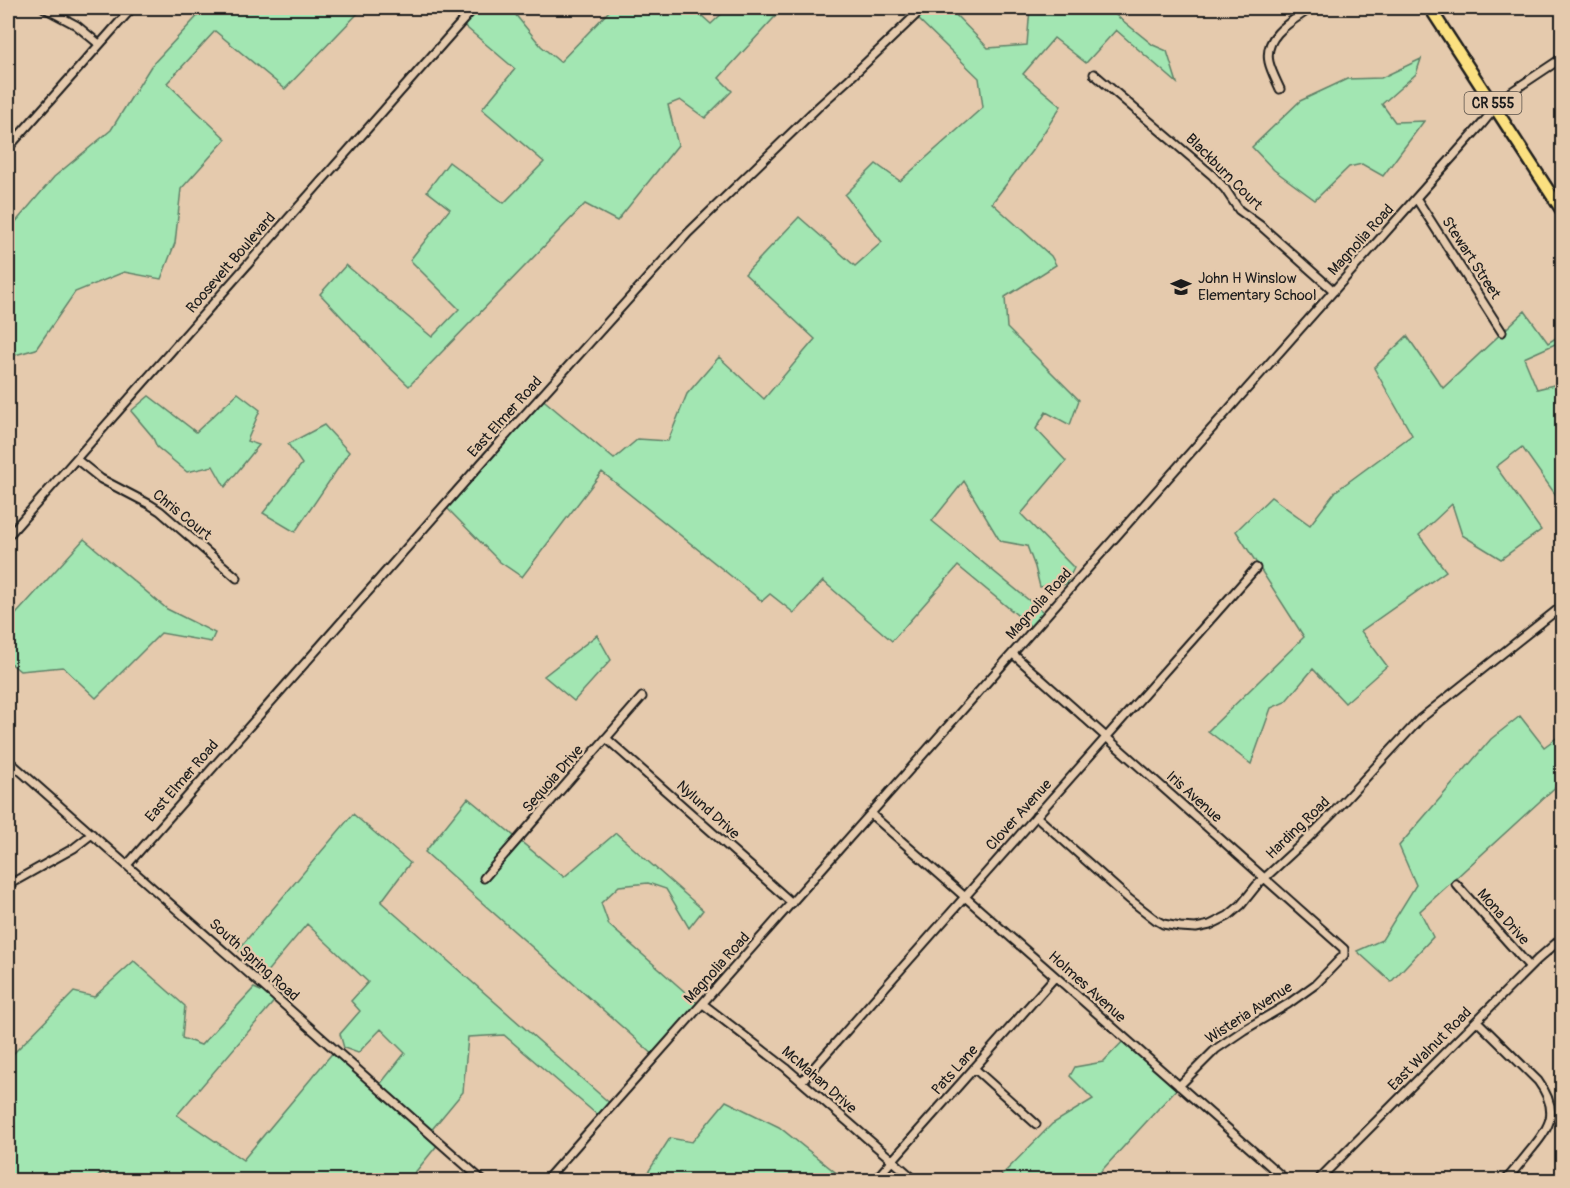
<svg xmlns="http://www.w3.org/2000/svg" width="1570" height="1188" viewBox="0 0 1570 1188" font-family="Pangolin,sans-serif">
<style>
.green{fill:#a2e6b2;stroke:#5f8167;stroke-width:1.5}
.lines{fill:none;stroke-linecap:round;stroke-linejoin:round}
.minor-casing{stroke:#1c1c1c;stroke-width:11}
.primary-casing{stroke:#1c1c1c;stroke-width:15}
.minor{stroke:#e5caad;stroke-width:7}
.primary{stroke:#fbe080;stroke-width:10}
.labels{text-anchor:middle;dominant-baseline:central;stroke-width:4.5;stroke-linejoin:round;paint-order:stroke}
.shield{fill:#e5caad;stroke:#585048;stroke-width:1.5}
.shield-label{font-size:14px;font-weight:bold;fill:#1c1c1c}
.street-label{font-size:15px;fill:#1c1c1c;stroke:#e5caad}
.poi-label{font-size:15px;fill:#1c1c1c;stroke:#e5caad;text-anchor:start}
</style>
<rect width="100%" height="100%" fill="#e5caad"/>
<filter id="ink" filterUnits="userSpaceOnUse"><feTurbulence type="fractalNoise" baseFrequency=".0167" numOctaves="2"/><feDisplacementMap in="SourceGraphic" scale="12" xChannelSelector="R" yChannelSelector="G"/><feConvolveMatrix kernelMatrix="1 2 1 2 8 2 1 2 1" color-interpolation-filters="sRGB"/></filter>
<g filter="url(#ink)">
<path class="green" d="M205 8H363L285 89 215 31 167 83 226 139 181 189 175 243 161 279 124 272 75 292 36 349 8 357V231L54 177 111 130 151 66Z
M475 8H510L541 46 560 62 612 8H693L711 24 728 8H783L719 78 732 91 705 118 680 100 668 105 678 145 617 221 585 204 409 386 387 365 320 294 346 265 432 337 459 309 410 260 450 209 427 191 449 162 504 203 544 162 482 109 515 69 461 23Z
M922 8H949L988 48 1027 45 1030 8H1107L1153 45 1167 51 1177 83 1116 30 1086 63 1054 38 1023 74 1061 106 1034 148 992 203 1051 256 1056 265 1005 297 1007 328 1079 400 1070 425 1046 412 1036 429 1066 461 1021 514 1074 568 1066 584 1040 587 1035 567 1027 546 1000 541 964 481 932 521 1047 615 1034 629 958 566 892 641 823 581 794 613 770 594 762 601 602 472 522 577 500 562 445 506 540 397 614 459 638 439 668 441 687 394 719 357 764 399 815 339 745 274 799 217 855 266 882 242 845 195 876 164 900 181 983 107 979 78 914 15Z
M1421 59 1416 74 1382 104 1395 122 1424 121 1383 176 1362 164 1349 167 1315 200 1274 170 1252 147 1300 101 1347 79 1381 78Z
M1525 311 1548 343 1562 334V341L1524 358 1537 389 1562 383V504L1522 447 1496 467 1541 530 1501 559 1462 535 1452 504 1419 535 1446 571 1361 631 1387 666 1345 703 1313 669 1285 702 1271 708 1251 764 1208 731 1304 637 1236 531 1271 497 1310 525 1336 491 1412 435 1374 368 1407 336 1443 388Z
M238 393 260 410 247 441 259 445 225 487 213 466 187 472 157 447 152 436 131 411 149 396 196 432Z
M324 425 349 452 295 532 263 513 302 464 288 444Z
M84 539 167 609 215 633 211 642 161 633 96 698 63 667 20 671 8 661V623Z
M597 635 611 660 574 701 544 676Z
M1520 716 1544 747 1562 734V781L1420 911 1433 937 1391 982 1357 951 1382 940 1416 885 1399 846 1491 739Z
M468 798 564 877 616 833 703 910 689 928 666 889 648 883 619 886 601 903 609 925 701 1006 656 1057 425 852Z
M353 814 410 863 381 902 613 1106 602 1119 504 1035 468 1037 463 1092 429 1133 439 1143 409 1180H113L103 1172 94 1180H8V1059L74 992 94 997 134 961 185 1006 182 1038 201 1045 254 988 277 998 177 1115 243 1160 335 1050 378 1087 405 1053 381 1029 358 1053 344 1048 340 1034 360 1011 351 1001 368 982 307 924 265 974 238 950Z
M1127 1037 1180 1085 1093 1180H997L1052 1124 1093 1099 1070 1076 1075 1067 1103 1062Z
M726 1101 779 1127 845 1180H643L670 1138 692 1142Z"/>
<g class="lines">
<g class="minor-casing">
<path id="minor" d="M44 8 76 25 99 44
M1094 74 1212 175 1225 189 1239 210 1261 226 1334 291
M1280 89C1276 80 1271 71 1269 62 1263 35 1294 20 1311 8
M8 148 132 8
M1416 198 1502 332
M76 459 101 479 149 504 160 511 237 578
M8 536 474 8
M1013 654 1344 949V955L1316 984 1288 1004 1244 1030 1216 1049 1179 1086
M606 738 792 903
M8 760 482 1180
M871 814 1286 1180
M1036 816 1129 899 1156 920 1163 924 1180 927 1196 928 1210 925 1228 916 1241 905 1257 885 1306 840 1334 812 1420 719 1562 606
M127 865 493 450 688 233 817 108 849 79 923 8
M484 878 642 697
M1456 884 1530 967
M8 885 74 848 92 834
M703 1004 786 1068 915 1180
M1477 1021 1538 1081C1560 1111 1551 1126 1530 1151 1522 1161 1514 1171 1506 1180
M974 1068 1036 1124
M802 1081 1256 568
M546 1180 1416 198 1482 124 1505 96 1562 58
M875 1180 1055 977
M1318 1180 1537 960 1562 938"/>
</g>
<g class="primary-casing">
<path id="primary" d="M1430 8 1562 211"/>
</g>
<use href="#minor" class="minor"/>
<use href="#primary" class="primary"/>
</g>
</g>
<defs>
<g id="school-bare" transform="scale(1.62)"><path d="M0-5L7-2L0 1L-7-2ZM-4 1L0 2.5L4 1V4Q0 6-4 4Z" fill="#1c1c1c" stroke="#e5caad" stroke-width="2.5" paint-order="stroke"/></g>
</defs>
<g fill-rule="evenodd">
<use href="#school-bare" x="1181" y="287"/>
</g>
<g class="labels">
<rect class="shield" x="1464.5" y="92" width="57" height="22" rx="4.5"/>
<g class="shield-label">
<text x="1493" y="103">CR 555</text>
</g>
<g class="street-label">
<text transform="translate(1224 172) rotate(45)">Blackburn Court</text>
<text transform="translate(1361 240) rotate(-48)">Magnolia Road</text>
<text transform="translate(1471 258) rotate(57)">Stewart Street</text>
<text transform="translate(231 263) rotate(-49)">Roosevelt Boulevard</text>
<text transform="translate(505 417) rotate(-48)">East Elmer Road</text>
<text transform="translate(182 515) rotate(39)">Chris Court</text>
<text transform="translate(1039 604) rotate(-48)">Magnolia Road</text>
<text transform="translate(553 779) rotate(-49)">Sequoia Drive</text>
<text transform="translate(182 781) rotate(-49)">East Elmer Road</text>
<text transform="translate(1194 797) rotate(42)">Iris Avenue</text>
<text transform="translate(708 810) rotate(42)">Nylund Drive</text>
<text transform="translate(1019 815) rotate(-48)">Clover Avenue</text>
<text transform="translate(1298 828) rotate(-44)">Harding Road</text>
<text transform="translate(1503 917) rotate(48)">Mona Drive</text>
<text transform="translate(254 960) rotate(42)">South Spring Road</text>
<text transform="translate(717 968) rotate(-48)">Magnolia Road</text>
<text transform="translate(1087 987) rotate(42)">Holmes Avenue</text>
<text transform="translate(1249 1013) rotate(-33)">Wisteria Avenue</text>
<text transform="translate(1430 1049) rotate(-45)">East Walnut Road</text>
<text transform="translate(955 1070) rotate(-48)">Pats Lane</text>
<text transform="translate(819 1080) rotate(41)">McMahan Drive</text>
</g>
<g class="poi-label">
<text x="1198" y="278">John H Winslow<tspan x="1198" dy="17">Elementary School</tspan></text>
</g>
</g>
<rect width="1570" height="1188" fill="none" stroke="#e5caad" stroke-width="30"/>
<rect x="15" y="15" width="1540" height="1158" fill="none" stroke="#1c1c1c" stroke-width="2" filter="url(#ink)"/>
</svg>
